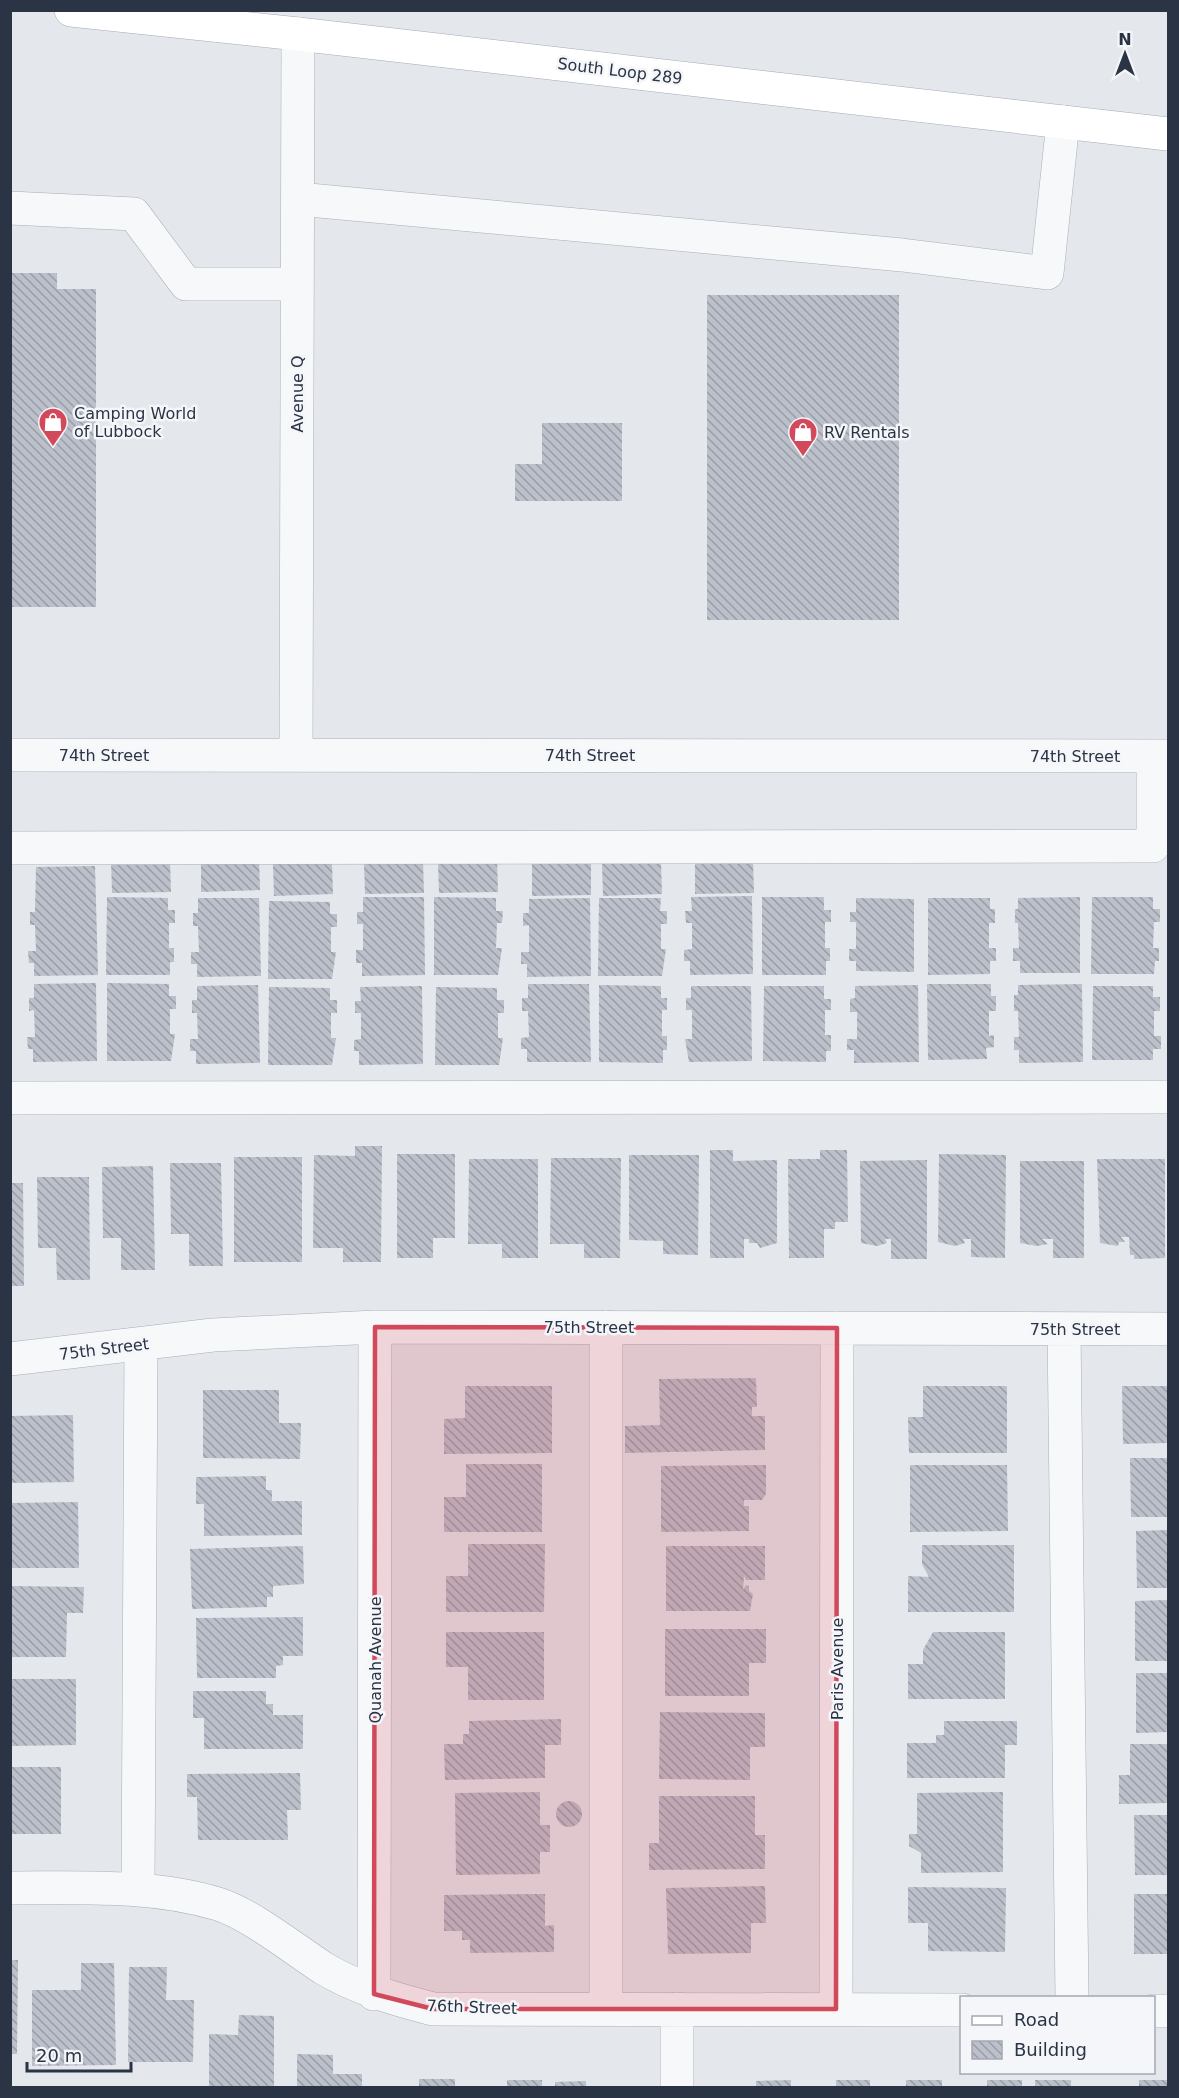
<svg xmlns="http://www.w3.org/2000/svg" width="1179" height="2098" viewBox="0 0 1179 2098" font-family="'DejaVu Sans',sans-serif">
<style>
.building{fill:url(#building-back-hatch)}
.lines{fill:none;stroke-linecap:round;stroke-linejoin:round}
.minor-casing{stroke:#a9aeb7;stroke-width:34}
.major-casing{stroke:#a3abb8;stroke-width:34}
.minor{stroke:#f7f8fa;stroke-width:33}
.major{stroke:#fff;stroke-width:33}
.marked{fill:#d1495b;fill-opacity:0.2;stroke:#d1495b;stroke-width:4.5;stroke-linejoin:round}
.labels{text-anchor:middle;dominant-baseline:central;stroke-width:5;stroke-linejoin:round;paint-order:stroke}
.street-label{font-size:16px;fill:#2b3445;stroke:#f4f6f9}
.poi-label{font-size:16px;fill:#2b3445;stroke:#f4f6f9;text-anchor:start}
</style>
<defs>
<pattern id="building-back-hatch" width="6" height="6" patternUnits="userSpaceOnUse" patternTransform="scale(1.5)"><rect width="6" height="6" fill="#bbc0ca"/><path d="M-1 5l2 2M0 0l6 6M5-1l2 2" fill="none" stroke="#989da6"/></pattern>
</defs>
<rect width="100%" height="100%" fill="#e4e7ec"/>
<path class="building" d="M10 273H57V289H96V607H10Z
M707 295H899V620H707Z
M542 423H622V501H515V464H542Z
M259 859 260 890 201 892V860Z
M170 860 171 892 112 893 111 862Z
M497 860 498 892 439 893 438 862Z
M423 862 424 893 365 894 364 863Z
M753 862 754 893 695 894V863Z
M332 863 333 894 274 896 273 864Z
M591 863V895L532 896V864Z
M661 863 662 894 603 896 602 864Z
M95 866 98 975 34 976V963H29L28 951H36L35 925H30V912H35L36 867Z
M752 896 753 974 690 975V961H684V950L692 949V923H686L685 911H692L691 897Z
M107 897 168 898V910H175V923H169V948H174V962H170V975H106Z
M363 897H424L425 975 362 976V963H356V950H363V924H357V912H363Z
M434 897 496 898V911H503L502 923H497L496 948H502L498 975H434Z
M762 897H824V910H831V922H825V948H830V961H826V975H762Z
M1080 897V973H1020V961H1013V948H1019L1018 923H1015V909H1018V898Z
M1092 897H1153V909H1160V922H1154L1153 948H1159V961H1155L1154 974H1091Z
M198 898H259L261 976 197 977V964H191V952H199L198 926H193V913H198Z
M590 898 591 976 527 977V964H521V952H529V925L523 926V913H529V899Z
M599 898H661L660 911H667V924H661V949H666L662 976H598Z
M856 898 914 899V972L856 971V961H849V949H856V922H850V912H856Z
M928 898H990V909H995V923H989V948H996V961H990V974L928 975Z
M269 901 330 902V914H337V927H331V952H336L332 979H268Z
M96 983 97 1061 33 1062V1049H28L27 1037H35L34 1010 29 1011V998H34V984Z
M107 983 169 984V996H176V1009H170V1034H175L171 1061H107Z
M528 984H589L591 1062H527V1049H521V1038L529 1037 528 1011H522V998H528Z
M927 984H991V996H996V1011H989V1036L994 1035V1047L986 1048 987 1059 928 1060Z
M1082 984 1083 1062 1019 1063V1050H1014V1037H1019L1018 1011H1014V995H1018V985Z
M258 985 260 1063 196 1064V1051H190V1039H198L197 1013H192V1000H197V986Z
M599 985 661 986V998H667V1010H662V1036H667V1050H663V1063L599 1062Z
M918 985 919 1062 854 1063V1050H847V1039H857V1012H850V999L855 998V986Z
M422 986 423 1064 359 1065V1051H354V1040L361 1039V1013H355V1001H361L360 987Z
M691 986H751L752 1061 689 1062 685 1039H692V1010H686V998H691Z
M764 986H824V999H831V1010H825V1035H831V1051H826V1062L763 1061Z
M1093 986H1153V997H1160V1011H1154V1036H1161V1049H1153V1060H1092Z
M269 987 330 988V1000H337V1013H331V1038H336L332 1065H268Z
M436 987 497 988V1000H504V1013H498V1038H503L499 1065H435Z
M355 1146H382L381 1262H343V1248H313L314 1155 355 1156Z
M710 1150H733V1161L777 1160V1243L760 1248 757 1243H749V1239H744V1258H710Z
M820 1150H847L848 1222H835V1229H824V1258H789L788 1159H820Z
M397 1154H455V1238H433V1258H397Z
M939 1154 1006 1155 1005 1258 971 1257V1239H963L965 1243 955 1246 938 1242Z
M629 1155H699L698 1255 663 1254V1241L629 1240Z
M234 1157H302V1262H234Z
M551 1158H621L620 1258H584V1244H550Z
M469 1159H538V1258H502V1244H468Z
M1097 1159H1165V1258L1134 1259V1255H1130L1129 1237H1121L1125 1242H1119L1118 1246 1100 1243Z
M927 1160V1259H891V1239H885L887 1243 877 1246 861 1243 860 1161Z
M1020 1161H1084V1258H1053V1239H1042L1048 1244 1037 1246 1020 1243Z
M170 1163H221L223 1266H189V1234H171Z
M153 1166 155 1270H121V1238H103L102 1167Z
M37 1177H89L90 1280H57L56 1248H38Z
M10 1183H23L24 1286H10Z
M756 1378 757 1407H752V1416H765V1450L625 1453V1426L660 1425 659 1379Z
M465 1386H552V1453L444 1454V1419L465 1418Z
M923 1386H1007V1453H909L908 1417H923Z
M1122 1386H1168V1443L1123 1444Z
M203 1390H279V1423H301L300 1459 203 1458Z
M73 1415 74 1482 10 1483V1416Z
M1130 1458H1168V1517H1131Z
M466 1464H542V1532H444V1497H466Z
M766 1465V1494L762 1500H744V1506H749V1531L661 1532V1466Z
M910 1465H1007L1008 1531 910 1532Z
M266 1476V1490H272V1501H302V1535L204 1536V1504H196V1477Z
M78 1502 79 1568H10V1503Z
M1168 1530V1588H1137L1136 1531Z
M468 1544H545L544 1612H446V1576H468Z
M922 1545H1014V1612H908V1576L929 1577 922 1564Z
M303 1546 304 1584 273 1586V1597H267V1607L192 1609 190 1549Z
M666 1546H765V1580H746L744 1576 743 1590 746 1585 749 1586V1591L753 1594 750 1611H666Z
M10 1586 84 1587 83 1613H67L66 1657H10Z
M1168 1600V1661H1135V1601Z
M303 1617V1656H283V1665L276 1666V1678H197L196 1618Z
M665 1629H766V1663H749V1696H665Z
M446 1632H544V1700H468V1667H446Z
M933 1632H1005V1699H908V1664H923V1650Z
M1136 1673H1168V1732L1136 1733Z
M10 1679H76V1745L10 1746Z
M193 1691H266V1704H273V1715H303V1749H204V1718H193Z
M660 1712 765 1713V1747H750V1780L659 1779Z
M561 1719V1745H545V1778L445 1780 444 1744H463V1734H469V1721Z
M944 1721H1017V1745H1005V1778H907V1743H936V1735H944Z
M1130 1744H1168V1803L1119 1804V1775H1130Z
M10 1767H61V1834H10Z
M300 1773 301 1810H287L288 1840H198L197 1797H187V1774Z
M540 1792V1825H550V1852H540V1874L456 1875 455 1793Z
M1003 1792V1872L921 1873V1853L909 1846V1834H917V1793Z
M659 1796H755V1835H765V1869L649 1870V1843H659Z
M556 1814a13 13 0 1 1 26 0a13 13 0 1 1-26 0Z
M1134 1815H1168V1875H1135Z
M765 1886 766 1923H751V1953L668 1954 666 1888Z
M908 1887 1006 1888 1005 1952 928 1951V1923H908Z
M545 1894V1926L554 1925V1952L470 1953V1940H462V1931H444V1895Z
M1134 1894H1168V1954H1134Z
M10 1960H18L17 2054H10Z
M81 1963H114L116 2065 32 2066V1990H81Z
M129 1967H167L166 2000H194L193 2062H128Z
M239 2015 274 2016V2088H209V2034L238 2035Z
M297 2054 333 2055V2074H362V2088H297Z
M419 2079H455V2088H419Z
M507 2080H542V2088H507Z
M791 2080V2088H756V2081Z
M836 2080H870V2088H836Z
M906 2080H942V2088H906Z
M987 2080H1022V2088H987Z
M1035 2080H1071V2088H1035Z
M1139 2080H1168V2088H1139Z
M586 2081V2088H555V2082Z"/>
<g class="lines">
<g class="minor-casing">
<path id="minor" d="M298 199 902 255 1047 273 1063 122
M10 208 134 214 186 284H297
M10 755 1168 756
M296 755 298 34
M10 848 1153 846V756
M10 1098 1168 1097
M1064 1329 1072 1998
M10 1359 213 1335 375 1327 1168 1329
M10 1888C80 1888 151 1884 218 1904 250 1914 294 1949 323 1968 358 1989 395 1999 433 2009L962 2010
M138 1889 141 1345
M374 1994 375 1327
M606 2008V1327
M677 2009V2088
M836 2009 837 1328
M1154 2011H1168"/>
</g>
<g class="major-casing">
<path id="major" d="M71 10 298 34 1168 134"/>
</g>
<use href="#minor" class="minor"/>
<use href="#major" class="major"/>
</g>
<path class="marked" d="M375 1327 837 1328 836 2009H433L374 1994Z"/>
<defs>
<g id="shop-pin" transform="scale(1.5)"><path d="M0 17L-7.5 6A9.5 9.5 0 1 1 7.5 6Z" fill="#d1495b" stroke="#f4f6f9"/><path d="M-5-2.5h2.3a2.7 3.5 0 0 1 5.4 0H5L5.5 6h-11ZM-1.5-2.5h3a1.5 2.3 0 0 0-3 0Z" fill="#fff"/></g>
</defs>
<g fill-rule="evenodd">
<use href="#shop-pin" x="53" y="422"/>
<use href="#shop-pin" x="803" y="432"/>
</g>
<g class="labels">
<g class="street-label">
<text transform="translate(620 71) rotate(7)">South Loop 289</text>
<text transform="translate(297 394) rotate(-90)">Avenue Q</text>
<text x="104" y="755">74th Street</text>
<text x="590" y="755">74th Street</text>
<text x="1075" y="756">74th Street</text>
<text x="589" y="1327">75th Street</text>
<text x="1075" y="1329">75th Street</text>
<text transform="translate(104 1349) rotate(-7)">75th Street</text>
<text transform="translate(375 1660) rotate(-90)">Quanah Avenue</text>
<text transform="translate(837 1669) rotate(-90)">Paris Avenue</text>
<text transform="translate(472 2007) rotate(2)">76th Street</text>
</g>
<g class="poi-label">
<text x="74" y="413">Camping World<tspan x="74" dy="18">of Lubbock</tspan></text>
<text x="824" y="432">RV Rentals</text>
</g>
</g>
<rect width="1179" height="2098" fill="none" stroke="#2b3445" stroke-width="24"/>
<rect x="960" y="1996" width="195" height="78" fill="#f4f6f9" stroke="#a4a8b1" stroke-width="1.5"/>
<rect x="972" y="2016" width="30" height="9" fill="#ffffff" stroke="#a4a8b1" stroke-width="1.5"/>
<text x="1014" y="2026" font-size="18" fill="#2b3445">Road</text>
<rect x="972" y="2041" width="30" height="18" fill="url(#building-back-hatch)" stroke="#a4a8b1" stroke-width="1.5"/>
<text x="1014" y="2056" font-size="18" fill="#2b3445">Building</text>
<g transform="translate(1125 54)" stroke="#f4f6f9" stroke-width="4.5" paint-order="stroke">
<path d="M0-4.5L10 22L0 15L-10 22Z" fill="#2b3445"/>
<text y="-9" font-size="16" font-weight="bold" text-anchor="middle" fill="#2b3445">N</text>
</g>
<path d="M27 2062v9h104v-9" fill="none" stroke="#2b3445" stroke-width="3"/>
<text x="36" y="2062" font-size="18" fill="#2b3445" stroke="#f4f6f9" stroke-width="4.5" paint-order="stroke">20 m</text>
</svg>
